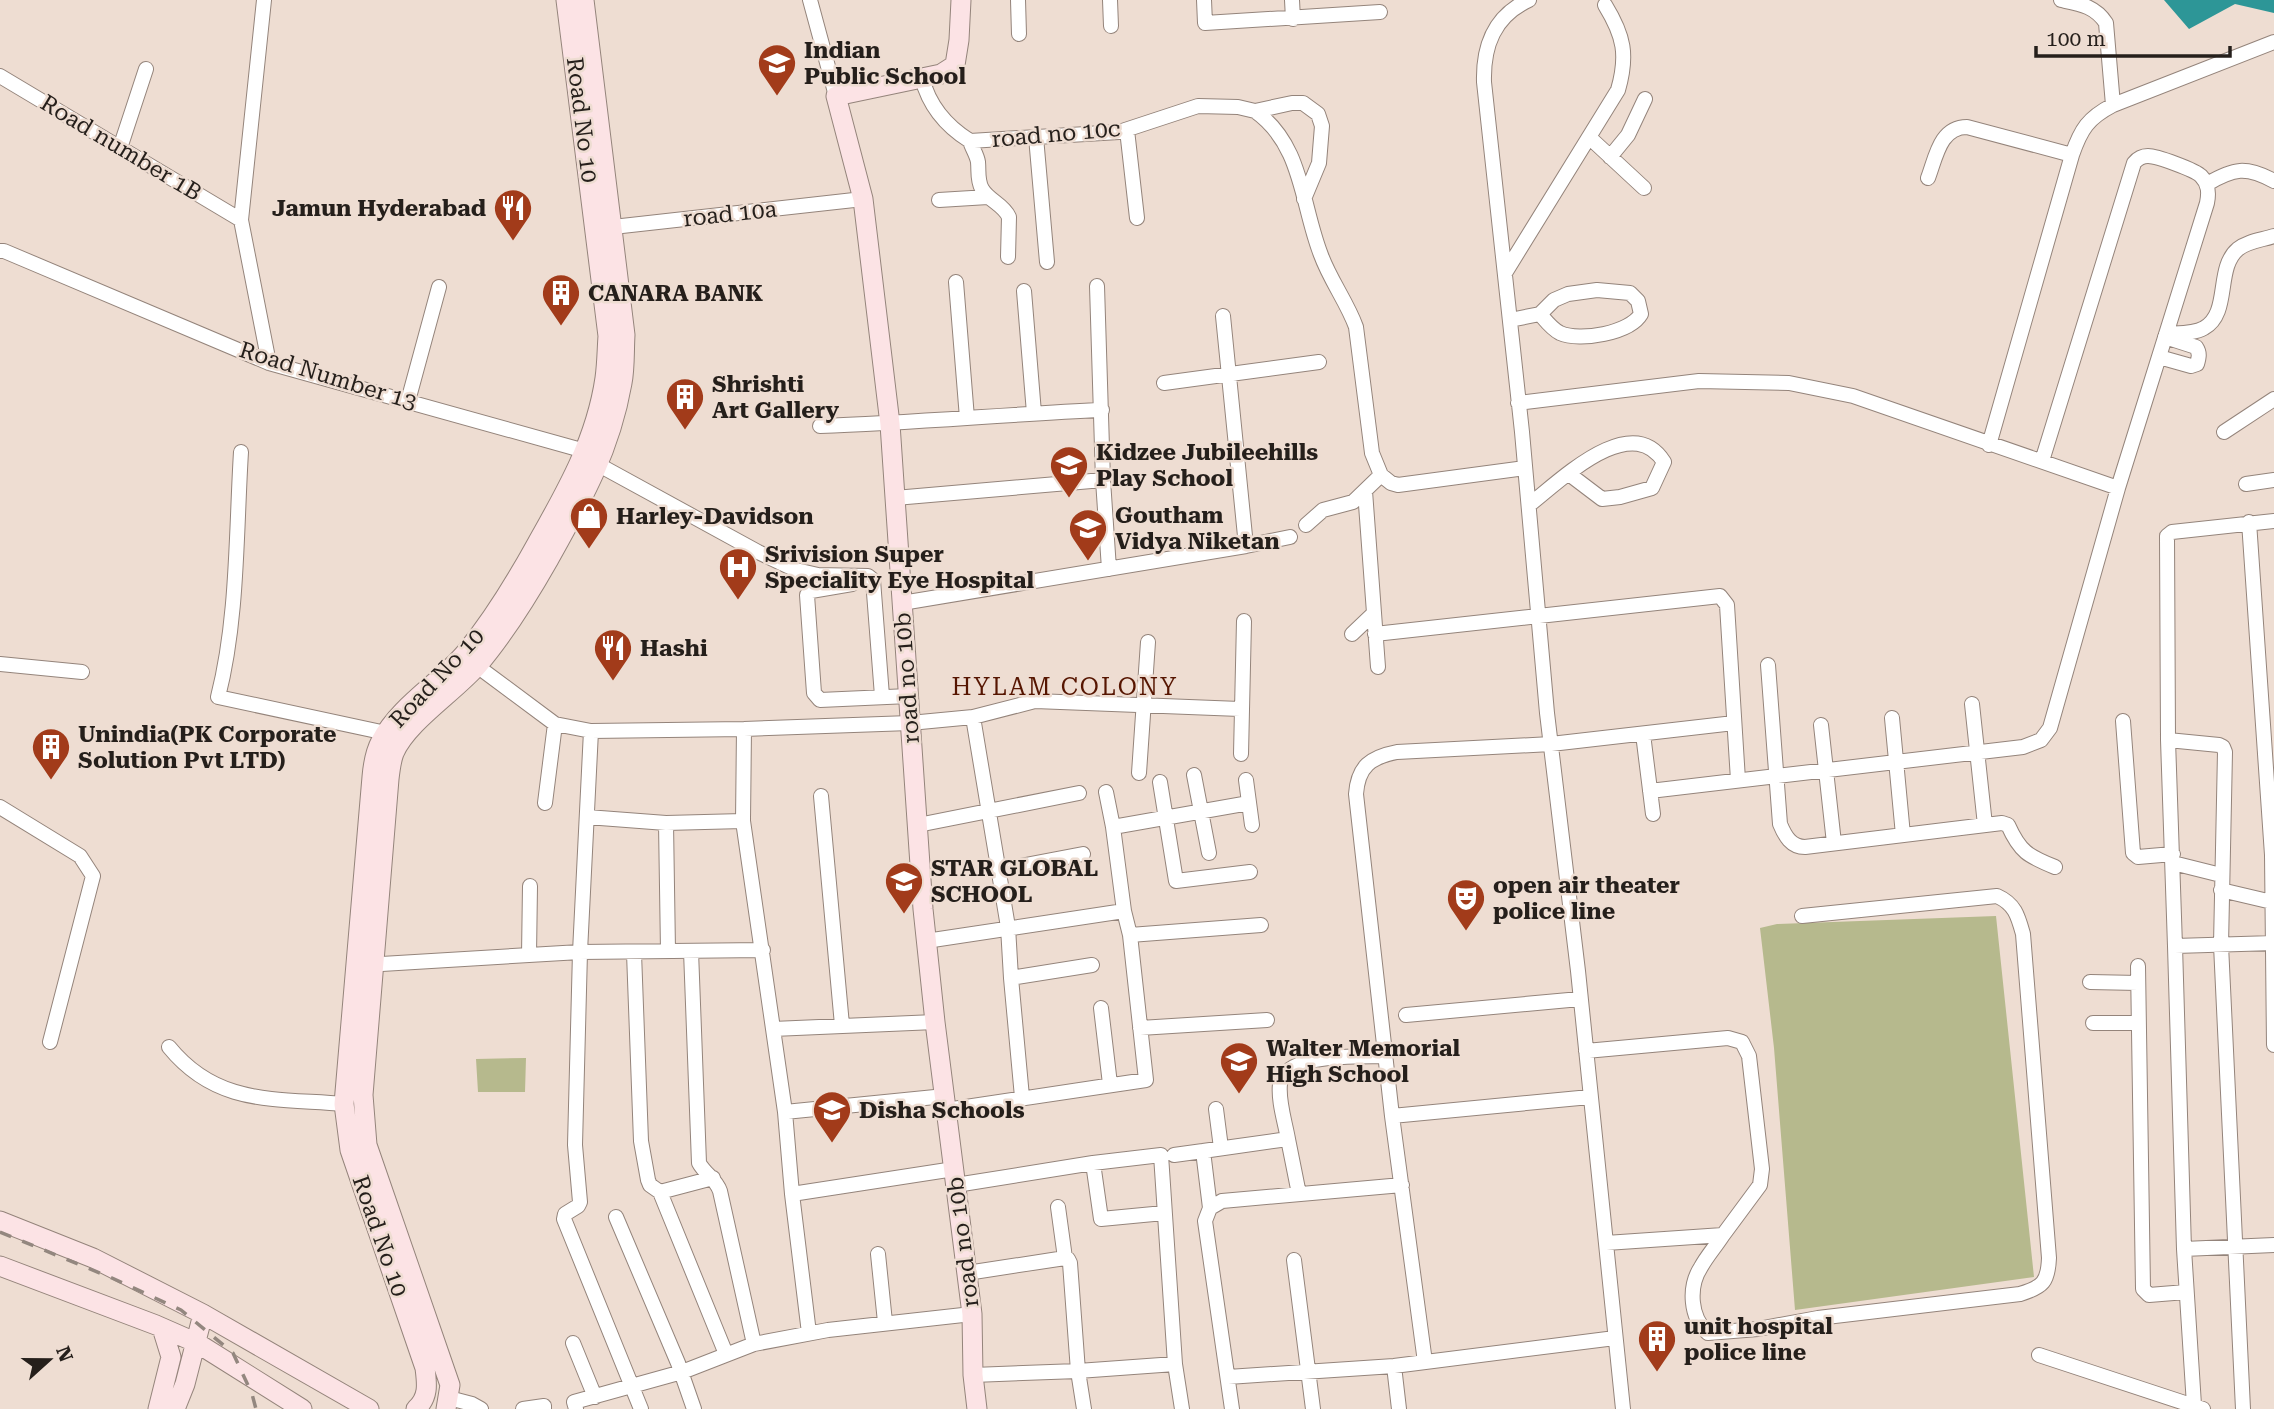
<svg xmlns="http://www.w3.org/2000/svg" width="2274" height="1409" viewBox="0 0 2274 1409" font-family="'Roboto Serif',serif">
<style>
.green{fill:#b6b98d}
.water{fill:#2d9697}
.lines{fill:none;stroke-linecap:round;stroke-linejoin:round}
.street-casing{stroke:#94847b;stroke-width:16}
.secondary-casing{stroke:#94847b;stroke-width:21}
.street{stroke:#fff;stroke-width:14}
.secondary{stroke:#fce3e5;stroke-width:19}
.rail{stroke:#93877f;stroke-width:3.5;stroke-dasharray:12 12;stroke-linecap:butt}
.labels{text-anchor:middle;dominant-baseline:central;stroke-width:5;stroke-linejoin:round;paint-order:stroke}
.poi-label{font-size:23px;font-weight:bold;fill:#251f1b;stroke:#eeddd2;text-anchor:start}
.street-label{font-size:23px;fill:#251f1b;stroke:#eeddd2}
.neighbourhood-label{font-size:24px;letter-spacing:2px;fill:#561501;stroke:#eeddd2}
</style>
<rect width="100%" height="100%" fill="#eeddd2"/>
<path class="green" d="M1996 916 2034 1277 1795 1310 1774 1048 1760 928 1777 924Z
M526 1058 525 1092H478L476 1059Z"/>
<path class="water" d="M2164 0H2274V13L2235 4 2189 29Z"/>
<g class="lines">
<g class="street-casing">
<path id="street" d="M264 0 241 220 269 363
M810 0 836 96
M1018 0 1019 34
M1110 0 1111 26
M1204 0 1205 23 1380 12
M1292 0 1293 19
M1529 0C1494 16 1483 46 1484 82L1522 432 1547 713 1578 971 1623 1409
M2061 0C2080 4 2095 6 2106 23L2113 105
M0 76 241 220
M922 78C929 106 946 126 970 141L1119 132 1198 106 1238 107 1255 111 1292 103H1303L1318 114 1322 126 1319 163 1304 199
M1255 111C1303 145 1301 204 1321 255 1330 280 1347 302 1356 327L1372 453 1381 475
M1127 130 1137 218
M1036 137 1047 262
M1589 137 1644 188
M970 141C972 148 977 155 978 162 979 172 977 180 982 189 989 201 1003 204 1009 217L1008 257
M120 148 146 69
M1610 157 1628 135 1645 99
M1928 178C1936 157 1940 127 1967 127L2072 155
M2207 184C2234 168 2246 166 2274 181
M939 200 988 197
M604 228 863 199
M0 251H4L269 363 585 451
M1505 273 1618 90C1628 55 1624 36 1605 5
M956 282 967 418
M1097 286 1103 480 1109 569
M1024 291 1034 413
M1223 316 1246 546
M1510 320 1540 314 1554 300 1568 294 1597 290 1630 293 1638 301 1641 314C1630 333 1580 342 1560 333 1552 329 1546 321 1540 314
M2166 334C2177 333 2194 334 2204 328 2231 313 2215 268 2238 249 2248 241 2262 240 2274 236
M2159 357 2191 366 2197 364C2199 357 2200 353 2196 347L2165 337
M1164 383 1319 362
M408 401 439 287
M1518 403 1699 381 1789 383 1853 396 2118 488
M820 426C914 423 1008 414 1102 410
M2224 432 2274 399
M1989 445 2072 155C2081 129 2088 118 2113 105L2274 42
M241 452C236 532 238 619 218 697L386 733
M599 465 758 552 796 570 818 575 868 576 873 580 882 696
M2246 484 2274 480
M1365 491 1378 667
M895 498 1103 480
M1529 505C1560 481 1631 410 1664 462L1652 488 1620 497 1602 499 1569 474
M2249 522 2272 855 2274 1045
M1306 525 1323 510 1353 502 1381 475 1391 483 1398 485 1525 468
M863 577 852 584 811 591 807 595 814 693 820 700 909 696
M902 603 1246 546 1290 537
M1352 634 1373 614
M1375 634 1720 596 1727 605 1738 780
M0 664 82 672
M1768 665 1780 824C1785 836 1791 847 1805 847L2002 823 2008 825C2020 852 2028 856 2055 867
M477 666 555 724 591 731 744 729 910 723 973 717 1035 701 1240 709
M1972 704 1985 825
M973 717 1008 927 1011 978 1022 1097
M1892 718 1903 835
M2123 721 2133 853 2138 857 2173 854
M1821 725 1834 843
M744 729 743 821 785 1112 792 1194 809 1333
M591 731 580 952 575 1145 580 1202 578 1206 565 1214 564 1219 641 1409
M1643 734 1653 814
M2168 740 2219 745 2223 747 2225 752 2221 945 2243 1409
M1241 754 1244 621
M1139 773 1148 642
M1194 775 1209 853
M1246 780 1252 825
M1160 782 1176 881 1250 872
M1650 791 2023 747 2041 740 2050 728 2118 488 2207 203C2209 193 2209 184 2201 176 2195 170 2157 156 2148 156 2142 156 2138 158 2134 163L2042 461
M1106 792 1113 827
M821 796 842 1025
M545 803 555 724
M0 807 80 856 93 876 50 1042
M587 817 666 823 743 821
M666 823 668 951
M918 825 1079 793
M2173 863 2221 875
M1000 870 1083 854
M2221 890 2272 902
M1130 935 1261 925
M926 941 1124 911
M2175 946 2274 943
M691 951 699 1163C705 1174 716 1179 720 1191L754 1344
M634 953 641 1141 648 1180 650 1185 660 1192 726 1354
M529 955 530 886
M365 965 580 952 763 950
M2138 966 2143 1289 2149 1295 2186 1292
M1011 978 1092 965
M2090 982 2138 983
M1101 1008 1110 1084
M1406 1015 1580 999
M2093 1023H2138
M1140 1028 1267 1020
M773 1029 935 1022
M169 1047C217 1106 275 1098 344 1104
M1586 1051 1728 1038 1742 1042 1749 1056 1762 1169 1760 1185 1723 1235 1606 1243
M1590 1097 1392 1116 1356 794C1358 766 1371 757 1397 752L1551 744 1734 723
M1216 1109 1221 1148
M946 1110 1146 1080 1130 935 1124 911 1113 827 1249 803
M785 1112 945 1096
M1392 1116 1425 1362
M1288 1139 1299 1194
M1174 1155 1203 1151
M1093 1163 1101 1219 1164 1213
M956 1185 1093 1163 1161 1155 1175 1364 1182 1409
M660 1192 713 1178
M792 1194 954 1169
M1058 1207 1065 1258 1068 1259 1070 1263 1078 1371 1084 1409
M1210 1208 1203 1151 1288 1139C1285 1122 1278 1101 1280 1084 1285 1052 1361 1057 1386 1056
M616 1217 678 1363 694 1409
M1723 1235C1716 1246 1707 1256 1701 1267 1688 1287 1690 1318 1708 1333L1758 1329 1818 1318 2020 1294C2043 1287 2048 1282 2049 1258L2023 934C2018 916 2015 904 1997 896L1802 916
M2184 1249 2274 1245
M878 1254 885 1322
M1294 1260 1313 1409
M967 1273 1065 1258
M573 1343 595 1397
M2039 1355 2203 1409
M1394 1366 1399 1409
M973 1375 1078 1371 1175 1364
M1228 1377 1394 1366 1615 1338
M449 1398 472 1404 481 1409
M2194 1405 2184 1249 2175 946 2168 740 2167 536 2172 532 2274 521
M523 1409 544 1406V1409
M576 1409 574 1402 682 1372 754 1344 828 1330 972 1314
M1232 1409 1205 1221 1210 1208 1222 1201 1402 1185"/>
</g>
<g class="secondary-casing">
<path id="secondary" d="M961 0 959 40 955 65 941 74 836 96 863 199 890 424 923 909 935 1022 972 1314 973 1375 977 1409
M0 1221 93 1258 203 1314 369 1409
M0 1266 156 1325 197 1343 302 1409
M158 1409 171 1357 162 1328
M175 1409 185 1384 203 1314
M416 1409C429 1397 427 1384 425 1368L350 1150 344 1104 372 777C373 765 375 752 381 741 400 705 440 683 466 652 493 619 515 583 536 545 566 492 596 440 605 378 607 364 607 350 608 336L566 0
M446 1409 450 1385 367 1145 363 1095 389 779C390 770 391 761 394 753 407 722 456 691 478 665 506 632 528 596 549 559 582 500 610 451 622 383 625 368 624 351 625 335L584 0"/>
</g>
<use href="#street" class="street"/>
<use href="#secondary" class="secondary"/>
<path class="rail" d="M0 1232 112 1278 181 1310 233 1353 252 1394 256 1409"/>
</g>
<defs>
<g id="university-pin" transform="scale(2.0125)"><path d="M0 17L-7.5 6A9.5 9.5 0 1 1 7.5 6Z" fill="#a23b1a" stroke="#eeddd2"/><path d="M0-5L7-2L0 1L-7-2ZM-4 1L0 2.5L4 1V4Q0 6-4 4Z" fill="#fff"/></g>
<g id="restaurant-pin" transform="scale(2.0125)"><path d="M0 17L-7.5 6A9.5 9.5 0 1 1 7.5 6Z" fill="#a23b1a" stroke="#eeddd2"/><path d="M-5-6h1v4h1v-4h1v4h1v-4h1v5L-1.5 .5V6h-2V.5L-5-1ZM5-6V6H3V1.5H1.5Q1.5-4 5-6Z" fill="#fff"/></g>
<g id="building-pin" transform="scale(2.0125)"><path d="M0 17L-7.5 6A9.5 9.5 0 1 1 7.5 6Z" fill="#a23b1a" stroke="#eeddd2"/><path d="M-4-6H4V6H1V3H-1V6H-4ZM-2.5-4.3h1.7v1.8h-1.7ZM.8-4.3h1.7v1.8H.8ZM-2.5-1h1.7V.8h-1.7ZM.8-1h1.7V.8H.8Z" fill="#fff"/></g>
<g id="shop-pin" transform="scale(2.0125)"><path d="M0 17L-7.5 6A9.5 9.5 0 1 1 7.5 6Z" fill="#a23b1a" stroke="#eeddd2"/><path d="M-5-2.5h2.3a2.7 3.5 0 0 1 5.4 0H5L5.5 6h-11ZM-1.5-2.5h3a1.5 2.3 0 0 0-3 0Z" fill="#fff"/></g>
<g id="hospital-pin" transform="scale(2.0125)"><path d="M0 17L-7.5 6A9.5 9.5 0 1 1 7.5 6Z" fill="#a23b1a" stroke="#eeddd2"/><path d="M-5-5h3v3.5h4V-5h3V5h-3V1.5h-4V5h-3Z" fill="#fff"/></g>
<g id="theatre-pin" transform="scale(2.0125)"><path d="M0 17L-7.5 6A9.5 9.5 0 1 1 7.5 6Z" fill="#a23b1a" stroke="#eeddd2"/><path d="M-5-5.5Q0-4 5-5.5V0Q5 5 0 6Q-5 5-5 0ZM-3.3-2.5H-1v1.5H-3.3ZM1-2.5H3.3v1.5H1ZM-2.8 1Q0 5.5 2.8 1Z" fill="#fff"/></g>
</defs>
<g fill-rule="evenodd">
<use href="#university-pin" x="777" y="63"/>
<use href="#restaurant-pin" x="513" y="208"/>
<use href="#building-pin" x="561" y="293"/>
<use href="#building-pin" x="685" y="397"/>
<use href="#university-pin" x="1069" y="465"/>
<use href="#shop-pin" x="589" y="516"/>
<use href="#university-pin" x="1088" y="528"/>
<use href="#hospital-pin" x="738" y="567"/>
<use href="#restaurant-pin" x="613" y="648"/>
<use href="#building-pin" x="51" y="747"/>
<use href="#university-pin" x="904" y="881"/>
<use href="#theatre-pin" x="1466" y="898"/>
<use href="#university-pin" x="1239" y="1061"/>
<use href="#university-pin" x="832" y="1110"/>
<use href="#building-pin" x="1657" y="1339"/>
</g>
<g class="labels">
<g class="poi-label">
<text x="804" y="50">Indian<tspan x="804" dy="26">Public School</tspan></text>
<text x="486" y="208" text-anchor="end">Jamun Hyderabad</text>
<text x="588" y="293">CANARA BANK</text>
<text x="712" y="384">Shrishti<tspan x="712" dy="26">Art Gallery</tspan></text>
<text x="1096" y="452">Kidzee Jubileehills<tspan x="1096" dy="26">Play School</tspan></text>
<text x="1115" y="515">Goutham<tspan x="1115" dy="26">Vidya Niketan</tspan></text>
<text x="616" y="516">Harley-Davidson</text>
<text x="765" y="554">Srivision Super<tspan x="765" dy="26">Speciality Eye Hospital</tspan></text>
<text x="640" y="648">Hashi</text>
<text x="78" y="734">Unindia(PK Corporate<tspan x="78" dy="26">Solution Pvt LTD)</tspan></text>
<text x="931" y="868">STAR GLOBAL<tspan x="931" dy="26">SCHOOL</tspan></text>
<text x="1493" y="885">open air theater<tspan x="1493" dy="26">police line</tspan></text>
<text x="1266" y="1048">Walter Memorial<tspan x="1266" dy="26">High School</tspan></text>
<text x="859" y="1110">Disha Schools</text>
<text x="1684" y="1326">unit hospital<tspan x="1684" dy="26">police line</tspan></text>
</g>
<g class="street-label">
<text transform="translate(582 120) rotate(83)">Road No 10</text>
<text transform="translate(1056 134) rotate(-5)">road no 10c</text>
<text transform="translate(121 148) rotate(31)">Road number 1B</text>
<text transform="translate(730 214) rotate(-6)">road 10a</text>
<text transform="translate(328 376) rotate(17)">Road Number 13</text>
<text transform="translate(437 678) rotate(-47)">Road No 10</text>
<text transform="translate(907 678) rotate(-94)">road no 10b</text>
<text transform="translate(380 1236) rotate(71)">Road No 10</text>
<text transform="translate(963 1242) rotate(-97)">road no 10b</text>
</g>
<g class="neighbourhood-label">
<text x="1065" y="687">HYLAM COLONY</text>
</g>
</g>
<g transform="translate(49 1360) rotate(69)" stroke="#eeddd2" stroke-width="5" paint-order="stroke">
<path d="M0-5L12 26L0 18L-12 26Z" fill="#251f1b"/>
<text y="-10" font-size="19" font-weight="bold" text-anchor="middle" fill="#251f1b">N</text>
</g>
<path d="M2036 46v10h194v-10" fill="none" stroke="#251f1b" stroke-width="3.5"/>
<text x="2046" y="46" font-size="21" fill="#251f1b" stroke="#eeddd2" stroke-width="5" paint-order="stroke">100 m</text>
</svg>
